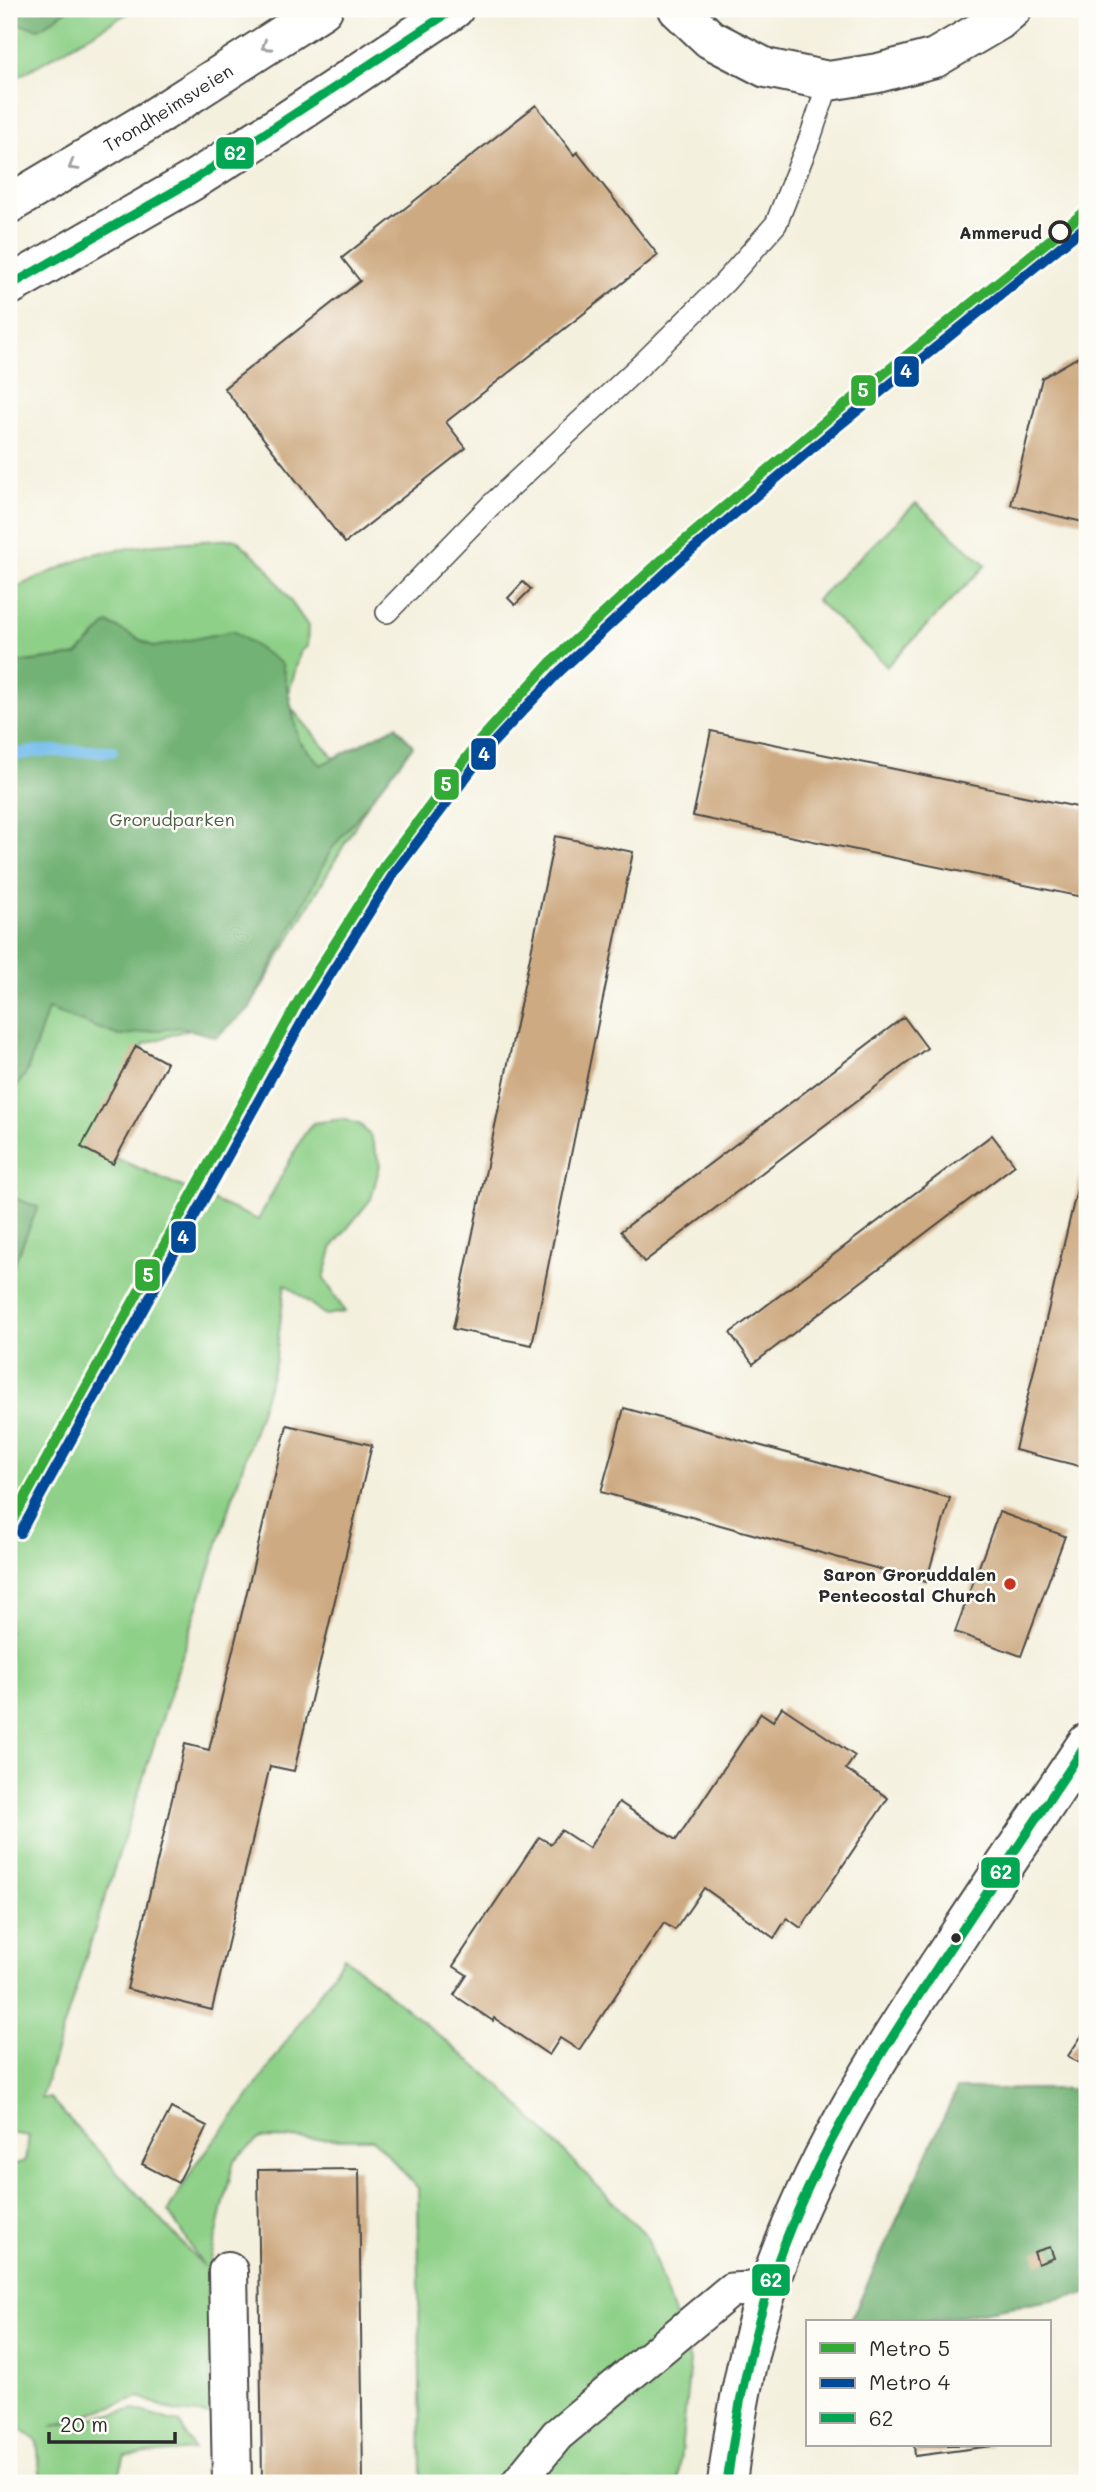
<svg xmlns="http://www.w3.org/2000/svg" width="1096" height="2492" viewBox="0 0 1096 2492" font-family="Mali,sans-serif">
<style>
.green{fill:#8ed088;stroke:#5c7e5a;stroke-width:2}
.forest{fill:#72b274;stroke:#4e6e50;stroke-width:2}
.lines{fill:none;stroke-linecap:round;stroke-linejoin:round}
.stream{stroke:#74beed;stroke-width:12}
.building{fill:#ceaa82}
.service-casing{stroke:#494946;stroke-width:24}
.pedestrian-casing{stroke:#494946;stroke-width:37}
.minor-casing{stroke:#494946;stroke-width:42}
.tertiary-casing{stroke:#494946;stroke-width:42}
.trunk-casing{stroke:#494946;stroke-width:42}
.service{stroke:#fff;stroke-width:21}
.pedestrian{stroke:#fff;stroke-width:33}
.minor{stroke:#fff;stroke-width:38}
.tertiary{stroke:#fff;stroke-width:38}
.trunk{stroke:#fff;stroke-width:38}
.bus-1-casing{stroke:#fdfcf7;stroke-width:14}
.bus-1{stroke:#00a651;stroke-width:9}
.metro-1-casing{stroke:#fdfcf7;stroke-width:16}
.metro-2-casing{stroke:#fdfcf7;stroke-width:16}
.metro-1{stroke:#32aa35;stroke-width:10}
.metro-2{stroke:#004a98;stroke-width:10}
.oneway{stroke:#a0a0a0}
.stop-dot{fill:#fdfcf7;stroke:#2b2b2b;stroke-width:3.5}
.poi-dot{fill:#c8321e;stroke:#fdfcf7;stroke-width:2.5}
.bus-dot{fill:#2b2b2b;stroke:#fdfcf7;stroke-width:2.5}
.labels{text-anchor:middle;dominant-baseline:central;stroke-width:5;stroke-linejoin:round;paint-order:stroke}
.street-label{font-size:18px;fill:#2b2b2b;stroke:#fdfcf7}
.stop-label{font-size:18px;font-weight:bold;fill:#2b2b2b;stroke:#fdfcf7;text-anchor:end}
.park-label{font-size:18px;fill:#495d47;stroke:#fdfcf7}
.poi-label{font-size:18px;font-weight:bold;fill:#2b2b2b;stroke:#fdfcf7;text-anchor:end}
.line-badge{stroke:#fdfcf7;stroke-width:2.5}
.badge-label{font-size:19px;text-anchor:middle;font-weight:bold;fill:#fff}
</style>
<rect width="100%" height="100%" fill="#fdfcf7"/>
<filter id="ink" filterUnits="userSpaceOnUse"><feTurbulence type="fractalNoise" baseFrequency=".0143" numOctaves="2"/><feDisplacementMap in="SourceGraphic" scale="14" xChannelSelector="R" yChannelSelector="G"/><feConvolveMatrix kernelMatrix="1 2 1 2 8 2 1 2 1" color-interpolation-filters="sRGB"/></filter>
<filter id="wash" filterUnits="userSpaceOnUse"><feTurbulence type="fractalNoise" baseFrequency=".00686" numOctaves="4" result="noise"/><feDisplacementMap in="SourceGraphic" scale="28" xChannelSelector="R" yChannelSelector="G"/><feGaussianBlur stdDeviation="1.57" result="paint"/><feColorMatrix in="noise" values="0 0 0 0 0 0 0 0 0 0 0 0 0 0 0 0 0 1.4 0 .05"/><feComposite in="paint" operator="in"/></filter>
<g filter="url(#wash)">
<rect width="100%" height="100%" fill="#f4f0de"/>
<path class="green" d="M9 9H135L9 82Z
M916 503 986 565 887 666 816 600Z
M236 539 266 566 308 626 307 647 301 651 286 702 370 800 249 1009 144 1044 88 1146 258 1220 303 1136 313 1123 343 1119 361 1125 371 1137 380 1165 371 1199 333 1246 324 1278 345 1312 325 1315 285 1284 275 1365 41 2098H50L204 2267 168 2211 195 2166 247 2099 344 1957 500 2086 647 2237 690 2361 678 2483H421L418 2188 373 2139 260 2138 234 2160 208 2272 211 2415 176 2412 140 2397 50 2427 135 2409 180 2423 194 2450 125 2456 120 2471V2483H41L37 2441 9 2421V2360L16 2352 9 2284V2166L25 2161 29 2136 9 2133V585L16 587 93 554 155 544Z"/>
<path class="forest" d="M9 9H69L39 29 9 22Z
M108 623 154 647 233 631 282 664 299 741 321 765 396 726 413 746 331 850 249 1009 216 1037 180 1027 119 1036 48 1009 27 1072 9 1097V664L77 655Z
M9 1196 38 1207 9 1276Z
M957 2089H1087V2294L923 2322H850Z"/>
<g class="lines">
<path class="stream" d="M9 756 37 751H112"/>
</g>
<g id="blocks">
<path class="building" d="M536 105 574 155 577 152 658 255 446 422 466 448 345 543 224 388 360 281 342 258Z
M1087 352V523L1011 505 1042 378Z
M523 582 531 589 515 605 508 598Z
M711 731 1087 809V898L693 816Z
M555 836 633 852 532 1345 453 1329Z
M904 1017 927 1048 644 1262 621 1231Z
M136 1046 167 1063 113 1164 81 1147Z
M992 1135 1015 1165 753 1364 730 1333Z
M1086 1151H1087V1468L1015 1450Z
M624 1408 950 1498 926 1582 601 1492Z
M287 1425 372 1445 294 1771 270 1766 212 2010 127 1989 185 1744 209 1750Z
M999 1512 1065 1536 1021 1656 955 1632Z
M782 1707 855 1756 846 1769 888 1798 801 1928 787 1918 774 1938 704 1888 675 1930 664 1923 579 2050 560 2038 549 2055 494 2018 493 2021 454 1995 467 1975 453 1966 539 1837 551 1844 561 1830 589 1848 619 1802 676 1840 761 1713 773 1721Z
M1087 2028V2068L1068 2056Z
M171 2108 207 2126 178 2183 142 2164Z
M359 2169 363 2483H262L258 2170Z
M1050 2247 1054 2258 1038 2264 1034 2252Z
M914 2445H991V2446L915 2456Z"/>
</g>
</g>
<g filter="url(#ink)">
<use href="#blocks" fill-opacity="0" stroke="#494946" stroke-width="2"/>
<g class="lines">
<g class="service-casing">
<path id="service" d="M387 612 490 506 644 362 725 282 776 224 810 138 829 81"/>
</g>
<g class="pedestrian-casing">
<path id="pedestrian" d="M518 2483 557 2435 731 2290 769 2288"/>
</g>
<g class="minor-casing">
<path id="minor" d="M228 2271 232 2483"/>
</g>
<g class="tertiary-casing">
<path id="tertiary" d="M727 2483C734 2427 743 2371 759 2317 800 2176 879 2053 960 1933 1002 1869 1045 1806 1087 1743"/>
</g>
<g class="trunk-casing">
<g id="trunk">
<path d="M678 9 710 39 766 68 829 81 878 73 935 58 998 21 1012 9"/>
<path id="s1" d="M9 204 150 120 323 9"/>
<path d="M9 286 192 181 288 120 454 9"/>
</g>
</g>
<use href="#service" class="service"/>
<use href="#pedestrian" class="pedestrian"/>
<use href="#minor" class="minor"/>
<use href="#tertiary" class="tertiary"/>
<use href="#trunk" class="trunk"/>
<g class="bus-1-casing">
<path id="bus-1" d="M9 286 192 181 454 9
M727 2483C737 2409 751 2337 776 2266 817 2149 886 2044 954 1942 999 1875 1043 1809 1087 1743"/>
</g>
<use href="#bus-1" class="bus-1"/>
<g class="metro-1-casing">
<path id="metro-1" d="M9 1527 299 1000 384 866 480 740 550 663 665 557 829 418 1087 210"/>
</g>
<g class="metro-2-casing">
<path id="metro-2" d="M20 1533 310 1007 394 873 489 747 559 672 673 566 836 428 1087 225"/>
</g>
<use href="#metro-1" class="metro-1"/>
<use href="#metro-2" class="metro-2"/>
</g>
<defs><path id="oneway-chevron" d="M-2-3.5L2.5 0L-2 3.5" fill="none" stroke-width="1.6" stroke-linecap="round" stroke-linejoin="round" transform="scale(1.75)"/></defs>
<g class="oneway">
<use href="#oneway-chevron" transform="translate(266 46) rotate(147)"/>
<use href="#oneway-chevron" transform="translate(73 166) rotate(149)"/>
</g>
</g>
<circle class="stop-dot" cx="1060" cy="232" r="10"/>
<circle class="poi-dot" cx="1010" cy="1584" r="7"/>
<circle class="bus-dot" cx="956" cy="1938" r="6"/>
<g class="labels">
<g class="street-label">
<text stroke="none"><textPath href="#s1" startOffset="186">Trondheimsveien</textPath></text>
</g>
<g class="stop-label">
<text x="1042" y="232">Ammerud</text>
</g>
<g class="park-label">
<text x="172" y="819">Grorudparken</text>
</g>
<g class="poi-label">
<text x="996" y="1574">Saron Groruddalen<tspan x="996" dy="21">Pentecostal Church</tspan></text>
</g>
</g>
<g class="line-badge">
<rect x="215" y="136" width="40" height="34" rx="7" fill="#00a651"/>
<rect x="893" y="355" width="27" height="33" rx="7" fill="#004a98"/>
<rect x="850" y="374" width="27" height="33" rx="7" fill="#32aa35"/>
<rect x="470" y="737" width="27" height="34" rx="7" fill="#004a98"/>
<rect x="433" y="768" width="27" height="33" rx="7" fill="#32aa35"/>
<rect x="170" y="1220" width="27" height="34" rx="7" fill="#004a98"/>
<rect x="134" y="1258" width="27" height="34" rx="7" fill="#32aa35"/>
<rect x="980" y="1856" width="41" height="33" rx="7" fill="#00a651"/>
<rect x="751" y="2263" width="40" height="34" rx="7" fill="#00a651"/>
</g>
<g class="badge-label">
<text x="235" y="160">62</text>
<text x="906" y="378">4</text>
<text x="863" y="397">5</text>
<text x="484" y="761">4</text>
<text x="446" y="791">5</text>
<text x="183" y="1244">4</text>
<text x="148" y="1282">5</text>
<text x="1001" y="1879">62</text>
<text x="771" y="2287">62</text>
</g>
<rect width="1096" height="2492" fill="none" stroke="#fdfcf7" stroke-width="35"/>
<rect x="806" y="2320" width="245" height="126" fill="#fdfcf7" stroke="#a9a8a5" stroke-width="2"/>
<rect x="820" y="2343" width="35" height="10" fill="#32aa35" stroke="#a9a8a5" stroke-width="2"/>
<text x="869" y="2356" font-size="21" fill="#2b2b2b">Metro 5</text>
<rect x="820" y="2378" width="35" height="10" fill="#004a98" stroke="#a9a8a5" stroke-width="2"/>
<text x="869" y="2390" font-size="21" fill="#2b2b2b">Metro 4</text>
<rect x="820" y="2413" width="35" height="10" fill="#00a651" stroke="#a9a8a5" stroke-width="2"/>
<text x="869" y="2426" font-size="21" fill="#2b2b2b">62</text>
<path d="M49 2432v10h126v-10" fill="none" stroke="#2b2b2b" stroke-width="3.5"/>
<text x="60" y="2432" font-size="21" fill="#2b2b2b" stroke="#fdfcf7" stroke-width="5" paint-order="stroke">20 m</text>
</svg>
